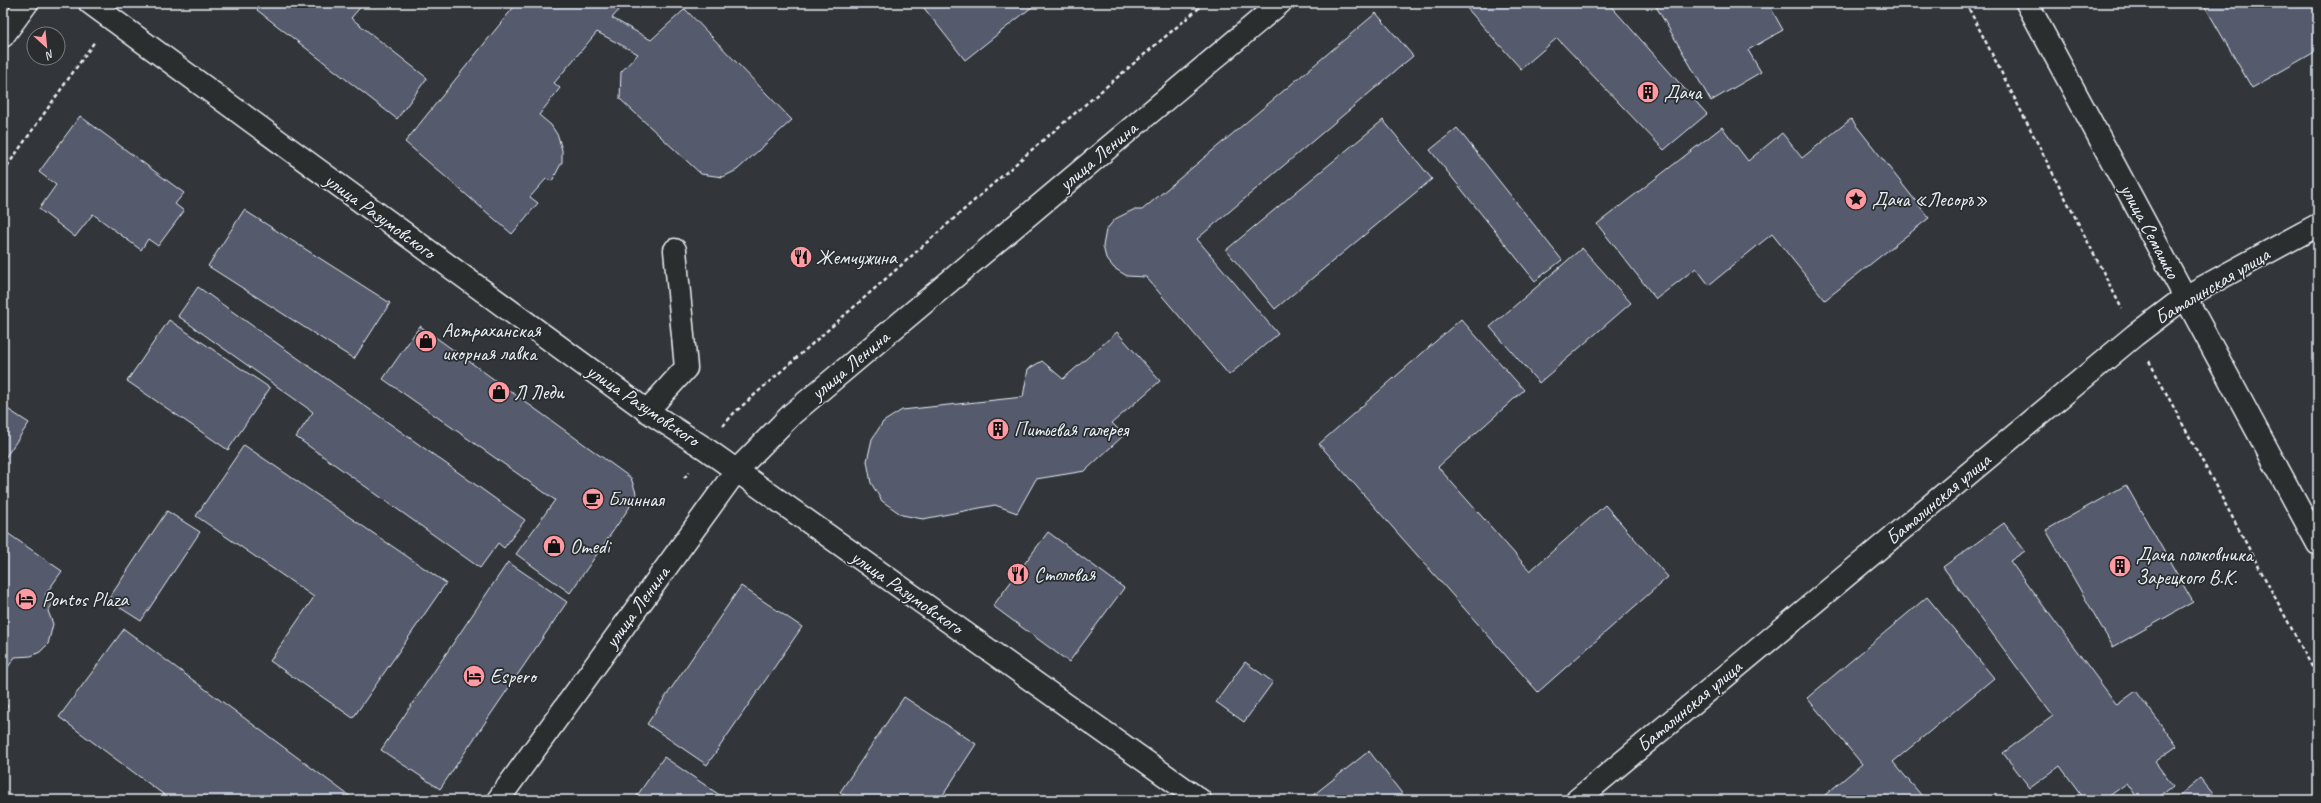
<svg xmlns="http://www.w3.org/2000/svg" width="2321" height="803" viewBox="0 0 2321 803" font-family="Caveat,sans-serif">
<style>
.building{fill:#545a6c;stroke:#e8f1f8}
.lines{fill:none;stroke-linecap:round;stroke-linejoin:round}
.minor-casing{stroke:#e8f1f8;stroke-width:25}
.path{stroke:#e8f1f8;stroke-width:2.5;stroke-dasharray:4 3;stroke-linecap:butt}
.minor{stroke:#2a2d2e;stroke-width:22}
.labels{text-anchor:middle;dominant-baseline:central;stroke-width:3.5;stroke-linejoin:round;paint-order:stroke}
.poi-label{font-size:20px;fill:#e8f1f8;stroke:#2a2d2e;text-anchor:start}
.street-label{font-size:20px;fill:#e8f1f8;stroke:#2a2d2e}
</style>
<rect width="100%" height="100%" fill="#32363a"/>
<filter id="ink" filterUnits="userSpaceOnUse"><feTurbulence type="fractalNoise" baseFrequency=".025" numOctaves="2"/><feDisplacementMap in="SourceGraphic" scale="8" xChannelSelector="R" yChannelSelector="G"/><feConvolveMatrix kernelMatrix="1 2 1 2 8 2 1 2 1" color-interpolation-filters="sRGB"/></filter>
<g filter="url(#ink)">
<path class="building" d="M262 3H364L351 18 427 78 397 119 257 10Z
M517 3H625L612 18 651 40 685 9 792 120 737 170 723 177 701 174 620 99 621 72 638 54 597 32 554 83 560 88 539 115 551 125 558 136 562 150V162L552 181 546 179 530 197 538 203 512 234 405 142Z
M920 3H1037L965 60Z
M1469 3H1608L1707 114 1664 150 1557 38 1521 69 1465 6Z
M1654 3H1768L1783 30 1748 50 1761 72 1711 101Z
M2203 3H2318V50L2252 88Z
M1376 13 1413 56 1197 239 1278 334 1229 375 1146 277 1127 276 1114 268 1106 258 1103 246 1106 230 1115 219 1133 210H1142Z
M80 116 184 193 175 204 184 211 158 246 148 239 141 250 93 214 75 237 39 209 56 185 39 172Z
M1851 119 1929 218 1825 300 1772 234 1709 285 1696 268 1656 299 1597 224 1722 127 1748 161 1782 133 1802 158Z
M1383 120 1432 179 1275 309 1226 250Z
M1457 128 1562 260 1535 281 1430 150Z
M244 210 390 303 354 359 208 266Z
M1582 248 1631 303 1539 383 1490 327Z
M198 287 525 520 504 548 498 543 480 568 296 437 313 412 178 316Z
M1461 319 1524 390 1438 467 1530 571 1605 505 1668 577 1538 692 1319 444Z
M169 320 270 388 228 450 127 381Z
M420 326 631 478 636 493 629 508 570 593 516 554 555 500 383 379Z
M1117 332 1160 381 1112 423 1124 435 1085 471 1036 479 1017 513 995 505 923 519 902 515 882 501 871 483 867 461 872 439 883 422 902 410 1023 397 1028 369 1042 361 1063 379Z
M3 406 29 423 3 461Z
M244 445 446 583 353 718 270 661 314 597 196 516Z
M2126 485 2193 602 2113 647 2046 530Z
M167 511 200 532 141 621 108 600Z
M2004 523 2025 551 2010 561 2117 705 2136 691 2177 746 2155 762 2173 786 2155 800H2139L2127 783 2104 800H2085L2060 766 2030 788 2003 753 2053 716 1943 567Z
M3 530 62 571 45 595 54 602 48 611 53 624 48 644 40 652 31 656 15 657 6 670 3 668Z
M1048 532 1124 588 1069 662 993 606Z
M508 562 567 602 440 789 381 750Z
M741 586 802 627 707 765 647 724Z
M1927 597 1994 678 1893 762 1922 796 1916 800H1819L1862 764 1807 698Z
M124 629 355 800H171L59 717Z
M1245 662 1273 682 1244 722 1216 702Z
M904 697 976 744 943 795 951 800H851L840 792Z
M3 703 8 706 3 713Z
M1369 751 1407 800H1307Z
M664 757 721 796 719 800H634Z
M2200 778 2218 800H2174Z
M74 796 80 800H71Z"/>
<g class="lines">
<g class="minor-casing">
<path id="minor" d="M90 3 647 411 706 449 1200 800
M2027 3 2318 544
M3 36 27 3
M647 411 686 368 675 250
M498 800 736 471 792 414 1280 3
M1577 800 2135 335 2185 297 2318 225"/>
</g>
<path class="path" d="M1966 3 2122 309
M3 172 95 41
M2149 361 2318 678
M723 426 734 413 1028 153 1205 3
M684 478 689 472"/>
<use href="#minor" class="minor"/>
</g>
</g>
<defs>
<g id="building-disc" transform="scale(1.15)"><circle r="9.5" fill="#ff9aa2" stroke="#2a2d2e"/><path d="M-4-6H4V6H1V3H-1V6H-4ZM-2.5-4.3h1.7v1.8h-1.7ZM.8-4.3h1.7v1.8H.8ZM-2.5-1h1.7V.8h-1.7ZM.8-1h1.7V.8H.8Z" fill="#111"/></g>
<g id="sight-disc" transform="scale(1.15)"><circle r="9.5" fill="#ff9aa2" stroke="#2a2d2e"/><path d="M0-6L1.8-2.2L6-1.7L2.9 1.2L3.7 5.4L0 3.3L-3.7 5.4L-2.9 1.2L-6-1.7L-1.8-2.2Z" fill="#111"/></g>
<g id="restaurant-disc" transform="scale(1.15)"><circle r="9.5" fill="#ff9aa2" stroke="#2a2d2e"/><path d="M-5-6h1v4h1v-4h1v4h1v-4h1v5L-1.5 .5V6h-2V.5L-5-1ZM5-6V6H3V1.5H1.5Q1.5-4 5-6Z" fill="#111"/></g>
<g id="shop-disc" transform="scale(1.15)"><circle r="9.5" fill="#ff9aa2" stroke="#2a2d2e"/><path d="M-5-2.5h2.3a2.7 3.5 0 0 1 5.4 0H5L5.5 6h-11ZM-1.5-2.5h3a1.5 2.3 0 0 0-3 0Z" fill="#111"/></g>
<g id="cafe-disc" transform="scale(1.15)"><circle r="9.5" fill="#ff9aa2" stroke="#2a2d2e"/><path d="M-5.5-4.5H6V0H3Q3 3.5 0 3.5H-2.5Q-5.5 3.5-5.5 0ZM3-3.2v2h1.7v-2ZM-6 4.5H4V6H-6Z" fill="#111"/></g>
<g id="hotel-disc" transform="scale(1.15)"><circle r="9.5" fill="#ff9aa2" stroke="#2a2d2e"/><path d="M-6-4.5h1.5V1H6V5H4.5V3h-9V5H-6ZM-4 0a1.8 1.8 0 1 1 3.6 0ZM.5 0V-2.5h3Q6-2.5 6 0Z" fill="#111"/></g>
</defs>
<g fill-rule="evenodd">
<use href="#building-disc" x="1648" y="92"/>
<use href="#sight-disc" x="1856" y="199"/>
<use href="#restaurant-disc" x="801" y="257"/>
<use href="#shop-disc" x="426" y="341"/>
<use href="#shop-disc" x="499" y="392"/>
<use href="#building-disc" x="998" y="429"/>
<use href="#cafe-disc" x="593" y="499"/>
<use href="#shop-disc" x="554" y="546"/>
<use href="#building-disc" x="2120" y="566"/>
<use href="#restaurant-disc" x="1018" y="574"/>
<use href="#hotel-disc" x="26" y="599"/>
<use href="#hotel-disc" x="474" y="676"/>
</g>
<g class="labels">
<g class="poi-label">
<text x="1664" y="92">Дача</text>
<text x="1872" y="199">Дача «Лесоръ»</text>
<text x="816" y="257">Жемчужина</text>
<text x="442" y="330">Астраханская<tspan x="442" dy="23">икорная лавка</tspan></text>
<text x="514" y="392">Л Леди</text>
<text x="1014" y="429">Питьевая галерея</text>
<text x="608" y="499">Блинная</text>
<text x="570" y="546">Omedi</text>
<text x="2136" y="554">Дача полковника<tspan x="2136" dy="23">Зарецкого В.К.</tspan></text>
<text x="1034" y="574">Столовая</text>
<text x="42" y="599">Pontos Plaza</text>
<text x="490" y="676">Espero</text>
</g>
<g class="street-label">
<text transform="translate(1098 156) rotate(-40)">улица Ленина</text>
<text transform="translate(380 216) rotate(36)">улица Разумовского</text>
<text transform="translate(2150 231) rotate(62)">улица Семашко</text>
<text transform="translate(2212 286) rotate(-31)">Баталинская улица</text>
<text transform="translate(850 365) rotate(-40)">улица Ленина</text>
<text transform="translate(643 405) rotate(34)">улица Разумовского</text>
<text transform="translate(1938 499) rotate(-40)">Баталинская улица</text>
<text transform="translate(907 592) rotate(35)">улица Разумовского</text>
<text transform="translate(637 607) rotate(-54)">улица Ленина</text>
<text transform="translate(1689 706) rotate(-40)">Баталинская улица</text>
</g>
</g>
<rect width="2321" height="803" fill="none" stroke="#2a2d2e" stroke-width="16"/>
<rect x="8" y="8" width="2305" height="787" fill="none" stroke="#e8f1f8" stroke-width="1.5" filter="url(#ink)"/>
<g transform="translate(46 46) rotate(153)"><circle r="19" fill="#2a2d2e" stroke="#767b7f"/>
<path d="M0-3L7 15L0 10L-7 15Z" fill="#ff9aa2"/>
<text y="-6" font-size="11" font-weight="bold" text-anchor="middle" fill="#e8f1f8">N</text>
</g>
</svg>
